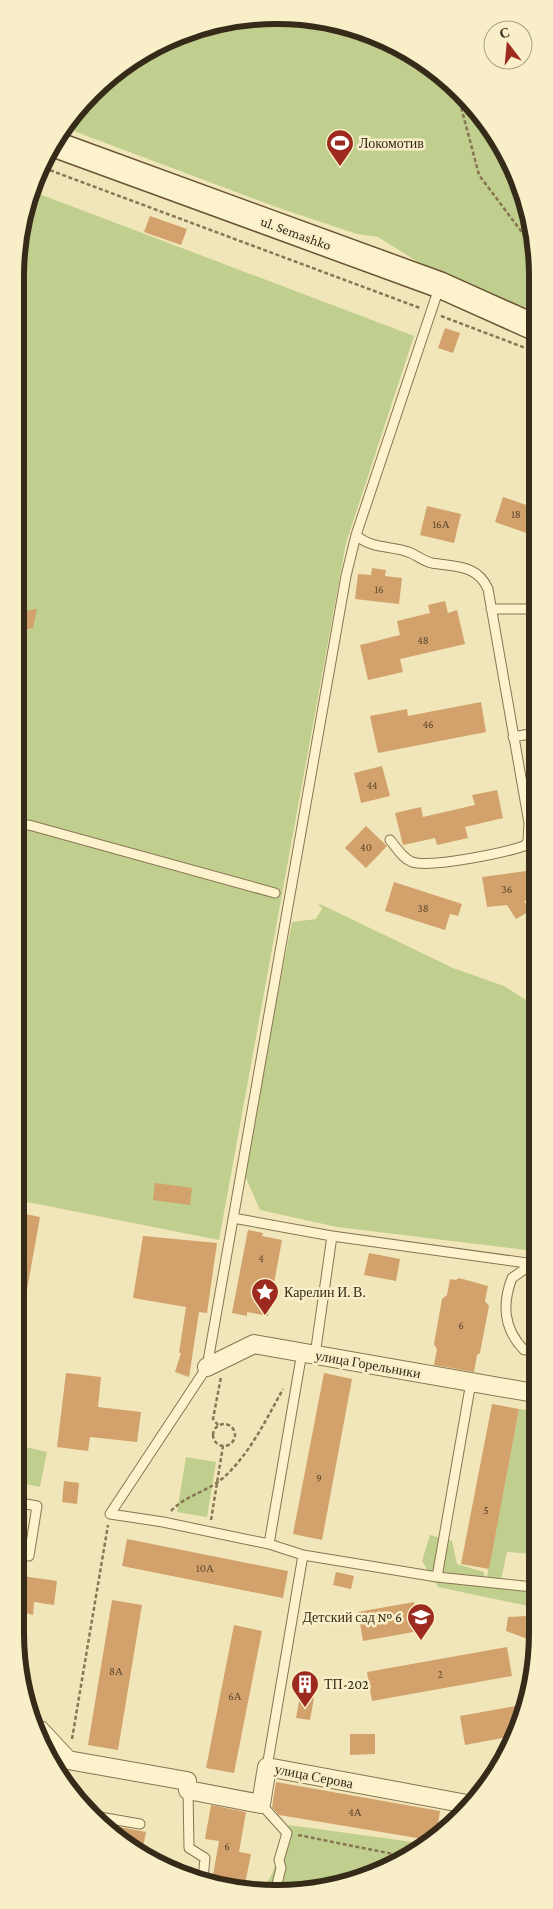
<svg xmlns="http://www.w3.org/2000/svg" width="553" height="1909" viewBox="0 0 553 1909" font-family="'Crimson Pro',serif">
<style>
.green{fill:#c0cf8d}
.building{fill:#d2a16c}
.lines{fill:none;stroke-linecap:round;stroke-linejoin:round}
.lane-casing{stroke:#887553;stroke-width:11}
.street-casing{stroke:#887553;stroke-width:20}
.secondary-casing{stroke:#6a5536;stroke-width:28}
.path{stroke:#887553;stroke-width:2.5;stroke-dasharray:4 2.5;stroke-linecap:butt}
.lane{stroke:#fcf2cc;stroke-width:9}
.street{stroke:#fcf2cc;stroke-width:18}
.secondary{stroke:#fcf2cc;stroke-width:25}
.labels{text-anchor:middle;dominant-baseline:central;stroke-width:5;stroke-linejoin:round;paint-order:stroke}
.number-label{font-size:11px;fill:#5d482e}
.poi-label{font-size:14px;fill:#362a19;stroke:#f8efc9;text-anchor:start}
.street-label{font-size:14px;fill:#362a19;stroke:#f8efc9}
.rim{fill:none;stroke:#362a19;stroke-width:6}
</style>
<rect width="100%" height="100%" fill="#f1e6b9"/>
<path class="green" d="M225 20H327L392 42 462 92 511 161 536 243V315L418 262 378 237 357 234 276 207 63 127 131 59Z
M34 192 414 336 346 543 219 1240 17 1200 20 226Z
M318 903 453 968 504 986 534 1005V1251L337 1227 260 1210 243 1171 292 922 316 919 322 909Z
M519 1409 534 1411 533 1554 507 1552 500 1584 486 1582Z
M16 1445 47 1452 40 1487 16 1482Z
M186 1457 216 1462 207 1517 177 1512Z
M430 1535 452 1541 457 1564 484 1572 485 1584 533 1591V1607L438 1587 422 1561Z
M289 1825 427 1844 344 1885 261 1893 272 1874Z"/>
<path class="building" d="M150 216 187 229 181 245 144 232Z
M445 328 460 333 453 353 438 348Z
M503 497 535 508V536L495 522Z
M427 506 461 514 454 543 420 535Z
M372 568 386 570 385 576 402 578 399 604 355 599 358 574 371 575Z
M445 601 448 613 457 610 465 644 400 659 403 672 368 680 360 645 400 635 397 621 430 613 428 605Z
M37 609 33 628 19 631V612Z
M481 702 486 732 378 753 370 716 407 709 408 716Z
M382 766 390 796 361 803 354 773Z
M497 790 503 818 465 827 468 838 437 845 435 838 403 845 395 813 421 807 423 817 475 805 472 795Z
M366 826 387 846 366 868 345 848Z
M526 871 532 900 524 901 530 911 516 919 507 905 487 907 482 877Z
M394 882 462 904 458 916 450 914 445 930 385 911Z
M155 1183 192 1188 190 1205 153 1200Z
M16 1212 40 1217 23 1312H16Z
M248 1230 263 1233 262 1236 282 1240 268 1316 247 1312V1316L232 1313Z
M143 1236 217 1243 207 1313 199 1312 189 1377 175 1372 181 1353H179L186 1307 133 1298Z
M369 1253 400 1259 396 1281 364 1275Z
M459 1278 488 1286 485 1301 489 1306 480 1353 477 1355 474 1372 434 1365 437 1349 434 1344 442 1299 447 1295 450 1279 456 1280Z
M66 1373 101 1377 98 1407 141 1412 137 1442 90 1437 88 1451 57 1447Z
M324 1373 352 1379 322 1540 293 1534Z
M492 1404 519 1409 489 1569 461 1564Z
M64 1481 79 1483 77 1504 62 1502Z
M127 1539 288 1571 283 1598 122 1566Z
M336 1572 354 1576 351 1589 333 1585Z
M15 1575 57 1581 54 1605 34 1602 33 1615 15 1610Z
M112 1600 142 1605 118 1750 88 1745Z
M414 1602 419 1631 363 1641 358 1612Z
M527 1616 533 1618V1638H525L506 1631 508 1617Z
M234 1625 262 1631 234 1773 206 1768Z
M507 1647 512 1676 372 1701 367 1672Z
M300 1696 314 1698 310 1720 296 1718Z
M516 1706 519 1721 513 1736 465 1745 460 1716Z
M350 1734H375V1754L350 1755Z
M276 1782 440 1811 435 1841 279 1815 272 1807Z
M211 1805 246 1812 239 1852 251 1854 244 1889 212 1881 219 1841 205 1839Z
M105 1824 146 1832 142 1852Z"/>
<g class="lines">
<g class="lane-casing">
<path id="lane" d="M440 285 356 535 346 576 207 1367 110 1514 163 1522 269 1544 303 1555 437 1577 533 1587
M356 535C372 550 392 545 411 553 418 556 423 561 432 563 454 567 477 564 488 589L529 823 528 842 524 846C504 853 431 868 412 862 402 858 397 848 390 840
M491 609H532L535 634
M513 737 535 733
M18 826 29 825 275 893
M233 1218 332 1236
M524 1350C503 1328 502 1304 512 1278L532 1264
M315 1355 332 1236 534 1264
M269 1544 302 1352
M15 1554 29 1556 37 1506 15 1502
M437 1577 471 1382
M267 1767 303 1555
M188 1790 189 1848 205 1858 203 1879
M261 1804 287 1833 279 1860 281 1868 275 1892
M94 1816 140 1824"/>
</g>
<g class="street-casing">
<path id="street" d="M207 1367 254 1344 534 1393
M34 1729 40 1730 68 1760 187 1781 188 1790 261 1804 267 1767 467 1804"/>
</g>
<g class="secondary-casing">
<path id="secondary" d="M54 144 440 285 536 328"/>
</g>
<path class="path" d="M451 84 459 99 479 175 536 251
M44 168 420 308
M441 316 536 352
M213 1435a11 11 0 1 1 22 0a11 11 0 1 1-22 0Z
M218 1425 213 1419 221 1377
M171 1511C186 1495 207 1492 223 1478 249 1455 266 1420 283 1389
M211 1520 223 1446
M72 1739 108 1525
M298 1835 403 1856"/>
<use href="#lane" class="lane"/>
<use href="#street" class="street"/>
<use href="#secondary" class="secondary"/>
</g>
<defs>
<g id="stadium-pin" transform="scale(1.4375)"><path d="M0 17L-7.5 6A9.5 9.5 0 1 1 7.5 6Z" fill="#9c2a1e" stroke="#f8efc9"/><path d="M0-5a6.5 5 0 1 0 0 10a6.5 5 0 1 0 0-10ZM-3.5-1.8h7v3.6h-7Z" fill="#fff"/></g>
<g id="sight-pin" transform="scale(1.4375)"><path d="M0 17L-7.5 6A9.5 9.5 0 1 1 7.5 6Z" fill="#9c2a1e" stroke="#f8efc9"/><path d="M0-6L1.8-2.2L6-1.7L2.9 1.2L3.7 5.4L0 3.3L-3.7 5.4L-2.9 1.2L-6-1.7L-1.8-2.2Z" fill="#fff"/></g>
<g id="school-pin" transform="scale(1.4375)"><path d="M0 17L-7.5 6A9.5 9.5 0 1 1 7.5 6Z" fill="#9c2a1e" stroke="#f8efc9"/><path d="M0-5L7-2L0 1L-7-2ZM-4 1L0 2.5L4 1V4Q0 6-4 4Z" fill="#fff"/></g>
<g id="building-pin" transform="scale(1.4375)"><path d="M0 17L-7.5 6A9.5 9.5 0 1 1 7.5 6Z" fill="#9c2a1e" stroke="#f8efc9"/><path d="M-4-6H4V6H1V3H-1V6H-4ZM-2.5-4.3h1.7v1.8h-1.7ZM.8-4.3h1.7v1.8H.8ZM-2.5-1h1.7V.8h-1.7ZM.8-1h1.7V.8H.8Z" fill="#fff"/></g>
</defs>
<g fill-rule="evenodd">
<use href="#stadium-pin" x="340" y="143"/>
<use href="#sight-pin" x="265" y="1292"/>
<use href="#school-pin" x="421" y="1617"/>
<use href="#building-pin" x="305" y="1684"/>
</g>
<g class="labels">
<g class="number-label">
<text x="516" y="514">18</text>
<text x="441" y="524">16А</text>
<text x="379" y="589">16</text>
<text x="423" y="640">48</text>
<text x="428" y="724">46</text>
<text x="372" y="785">44</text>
<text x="366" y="847">40</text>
<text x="507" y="889">36</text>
<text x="423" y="908">38</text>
<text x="261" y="1258">4</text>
<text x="461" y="1325">6</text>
<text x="319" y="1478">9</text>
<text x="486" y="1510">5</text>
<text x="205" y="1568">10А</text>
<text x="116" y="1671">8А</text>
<text x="440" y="1674">2</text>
<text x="235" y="1696">6А</text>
<text x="355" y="1812">4А</text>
<text x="227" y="1846">6</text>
</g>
<g class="poi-label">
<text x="359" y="143">Локомотив</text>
<text x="284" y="1292">Карелин И. В.</text>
<text x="402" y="1617" text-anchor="end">Детский сад № 6</text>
<text x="324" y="1684">ТП-202</text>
</g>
<g class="street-label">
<text transform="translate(296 233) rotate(20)">ul. Semashko</text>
<text transform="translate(368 1364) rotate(10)">улица Горельники</text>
<text transform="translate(314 1776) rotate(11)">улица Серова</text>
</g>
</g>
<path d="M0 0H553V1909H0ZM276 24H277A252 252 0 0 1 529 276V1633A252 252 0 0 1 277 1885H276A252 252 0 0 1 24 1633V276A252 252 0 0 1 276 24Z" fill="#f8efc9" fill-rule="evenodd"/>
<path class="rim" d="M276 24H277A252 252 0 0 1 529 276V1633A252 252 0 0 1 277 1885H276A252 252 0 0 1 24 1633V276A252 252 0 0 1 276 24Z"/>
<g transform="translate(508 45) rotate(344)"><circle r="24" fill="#f8efc9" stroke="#aaa083"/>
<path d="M0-4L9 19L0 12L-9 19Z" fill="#9c2a1e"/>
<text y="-8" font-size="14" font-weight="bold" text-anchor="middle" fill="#362a19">С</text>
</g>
</svg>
